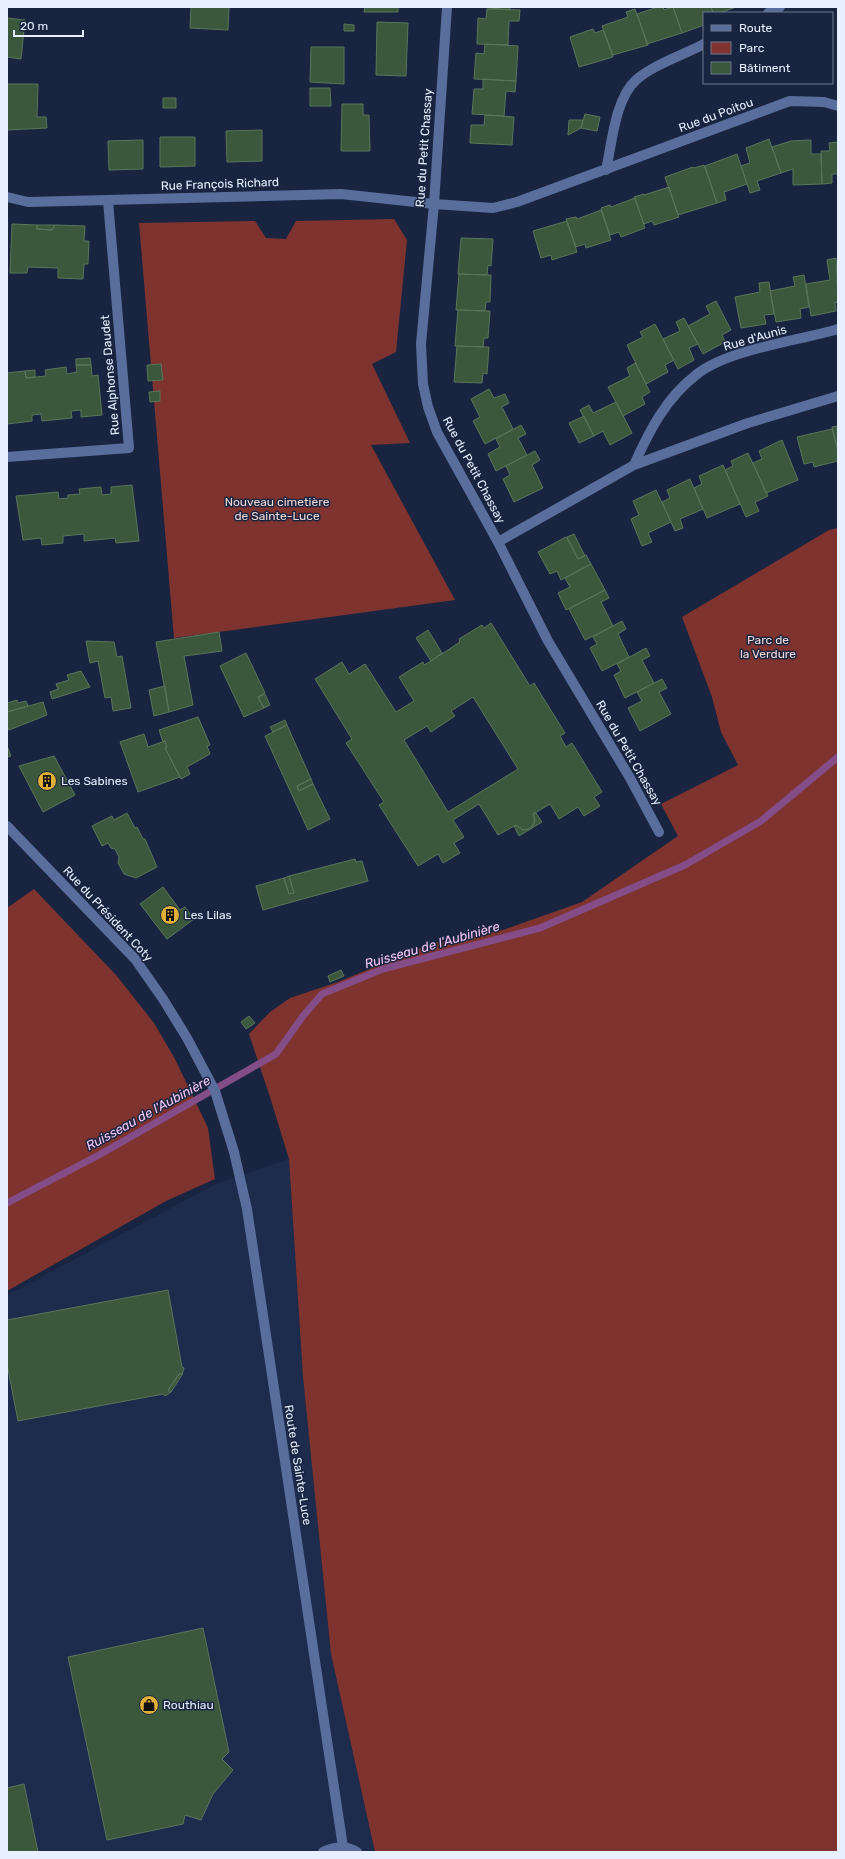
<svg xmlns="http://www.w3.org/2000/svg" width="845" height="1859" viewBox="0 0 845 1859" font-family="Rubik,sans-serif">
<style>
.built{fill:#1d2b4d}
.green{fill:#7e332f}
.lines{fill:none;stroke-linecap:round;stroke-linejoin:round}
.stream{stroke:#844d87;stroke-width:7}
.building{fill:#3b573c;stroke:#59765a;fill-rule:evenodd}
.minor{stroke:#596e9c;stroke-width:10}
.labels{text-anchor:middle;dominant-baseline:central;stroke-width:3;stroke-linejoin:round;paint-order:stroke}
.street-label{font-size:12px;fill:#e8effe;stroke:#192540}
.park-label{font-size:12px;fill:#f1d8d5;stroke:#192540}
.poi-label{font-size:12px;fill:#e8effe;stroke:#192540;text-anchor:start}
.water-label{font-size:13px;font-style:italic;fill:#f7c7f8;stroke:#192540}
</style>
<rect width="100%" height="100%" fill="#192540"/>
<path class="built" d="M289 1159 303 1377 331 1654 375 1852H7V1295L218 1183Z"/>
<path class="green" d="M394 219 407 240 396 352 372 364 410 443 371 445 455 600 174 638 139 223 255 221 266 238 286 239 296 221Z
M838 528V1852H375L331 1654 303 1377 289 1159 270 1097 249 1034 270 1012 290 998 338 982 432 943 503 930 582 902 678 836 661 804 738 765 721 732 712 697 682 617 829 530Z
M34 889 116 975 154 1023 175 1059 208 1128 215 1179 166 1201 7 1291V908Z"/>
<g class="lines">
<path class="stream" d="M7 1203 99 1155 276 1054 303 1016 322 994 383 969 540 928 685 865 761 821 838 757"/>
</g>
<path class="building" d="M191 7H229L228 30 190 28Z
M365 7H398V12H364Z
M479 7H510V10Z
M658 7H663L664 10 673 7 682 33 647 44 637 14Z
M673 7H711L713 13H704V25L682 33Z
M711 7H736L720 13H713Z
M487 9 520 10 519 21H509L508 45 477 44 478 18 486 19Z
M635 9 648 45 613 55 602 26 628 17 626 12Z
M7 18 25 20 21 59 7 57Z
M377 22 408 23 406 76 376 75Z
M344 24 354 25V31H344Z
M593 29 595 33 603 30 613 57 579 67 570 37Z
M485 44 518 46 516 81 474 79 476 53 484 54Z
M311 47H344V84L310 82Z
M483 79 516 81 515 92 506 91 504 116 472 114 474 89H483Z
M7 84H38L37 117H46L47 128 7 130Z
M310 88H330L331 106H310Z
M163 98H176V108H163Z
M342 104H363V115H369L370 151H341Z
M585 114 600 117 597 131 581 128Z
M485 115 514 117 512 145 470 143 471 125H484Z
M569 120H583L581 128 568 135Z
M262 130V161L227 162 226 131Z
M160 137H195V166L160 167Z
M769 139 781 173 757 181 760 190 750 193 741 166 750 163 746 148Z
M143 140V169L109 170 108 141Z
M811 140V154H821L822 184 793 185V169L781 173 772 147 791 141Z
M838 142V174H832V183L822 184 821 151H830L829 143Z
M737 154 747 184 724 192 726 200 717 203 705 166Z
M704 165 717 203 678 215 665 177 693 167 694 168Z
M669 187 679 217 654 225 652 221 644 224 634 197 644 194V195Z
M635 198 645 228 621 237 619 232 610 235 601 208 610 205 611 207Z
M601 210 611 240 586 248 585 244 576 247 566 219 576 217 577 219Z
M567 221 577 252 552 260 551 255 541 258 533 231Z
M12 224 37 225V229L52 230 55 225 85 226 84 241H89L88 264H84L83 279 58 278V268L28 267 27 273H10Z
M37 225H55L52 230 37 229Z
M461 238 493 239 491 266 488 265 487 275 458 274Z
M836 258 838 302 835 303 836 311 811 316 806 284 830 280 827 260Z
M459 274 491 275 490 302H486L485 311 456 310Z
M804 275 809 307 800 309 801 318 776 322 770 291 795 286 793 277Z
M769 282 774 314 764 315 766 324 741 328 735 297 760 292 759 283Z
M716 301 731 330 722 335 725 342 703 354 688 326 710 314 706 306Z
M458 310 490 311 488 338H484L483 347 455 346Z
M684 318 698 344 689 348 694 360 678 369 663 339 680 331 676 322Z
M655 324 674 360 665 365 668 372 646 384 627 345 643 337 640 332Z
M457 346 489 347 487 374 483 373 482 383 454 382Z
M90 358 91 365H76V359Z
M635 363 650 392 642 397 645 404 623 416 608 387 630 376 627 368Z
M161 364 163 380 148 381 147 365Z
M76 365H91L92 376 98 375 102 415 81 417V410L71 411 72 418 42 421 41 414 32 415V421L7 424V373L25 371 26 378 46 376 45 370 66 367 67 374 77 372Z
M35 370V377L26 378 25 371Z
M489 389 494 398 505 394 509 403 502 407 513 429 485 444 473 421 480 417 471 399Z
M160 391V401L150 402 149 392Z
M616 402 632 433 610 445 603 431 594 436 580 410 589 405 593 413Z
M584 416 594 436 579 443 569 423Z
M521 425 526 434 518 438 527 455 496 471 488 454 500 447 496 439Z
M838 426V451L832 427Z
M832 429 838 451V461L814 467 813 462 804 464 797 437Z
M782 440 798 480 766 493 753 463 762 459 759 451Z
M535 451 540 460 532 465 543 488 514 502 503 479 510 475 506 466Z
M748 453 768 496 755 502 759 511 746 517 725 470 733 466 731 461Z
M723 465 740 504 707 518 694 488 702 484 699 476Z
M690 479 703 509 680 519 683 528 675 531 662 502 670 498 667 490Z
M132 485 139 541 116 543 115 538 84 541V534L63 536V543L42 545 41 538 23 540 16 496 58 492 59 499 68 498V495L80 494 79 489 101 487 102 495 111 494V487Z
M656 490 671 522 648 533 652 542 642 546 631 519 639 515 633 501Z
M574 534 585 556 578 559 567 537Z
M566 537 578 559 586 555 591 564 561 580 557 571 550 574 538 552Z
M591 564 605 590 566 610 558 593 570 587 565 578Z
M605 590 609 598 601 602 613 626 585 640 569 609Z
M622 621 626 629 618 634 629 657 602 671 590 648 597 644 593 637Z
M491 623 530 686 534 683 565 733 560 736 566 747 572 743 602 792 594 797 600 806 584 816 578 807 559 819 550 804 533 814 535 820 530 829 523 830 516 825 498 835 479 804 453 820 464 837 454 843 460 853 443 863 438 854 418 866 379 805 384 802 346 743 352 739 315 679 342 662 349 674 365 664 396 712 414 701 399 677 423 662 424 665 431 661 460 642 459 639 482 625 484 628ZM473 697 518 769 448 812 404 740 427 726 431 732 455 716 451 711Z
M428 630 442 653 431 661 416 638Z
M219 632 222 651 184 656 193 705 169 712 156 642Z
M86 641 114 642 117 657 122 656 131 708 113 711 111 697 105 698 98 661 90 663Z
M646 648 650 656 642 660 654 683 625 698 614 675 621 671 617 664Z
M246 653 265 693 258 697 264 708 244 717 220 666Z
M81 671 90 687 52 699 50 692 58 689 56 684 69 680 67 675Z
M662 679 667 688 659 692 671 714 640 731 628 708 642 701 637 692Z
M165 686 169 712 154 716 149 690Z
M265 694 270 705 264 708 258 697Z
M17 700 18 703 26 701 28 706 7 712V703Z
M43 702 47 715 9 730 7 726V712Z
M198 717 210 745 207 746 210 754 187 767 190 774 181 779 165 748 167 747 165 741 163 742 159 730Z
M285 720 287 725 273 732 270 727Z
M287 725 311 779 297 786 299 791 313 784 330 819 308 830 265 736Z
M144 734 148 747 165 741 167 747 165 748 180 777 138 792 120 742Z
M7 746 11 756 7 757Z
M54 756 75 795 43 812 19 766Z
M311 779 313 784 299 791 297 786Z
M127 813 135 828 137 827 143 839H145L157 867 136 878 124 874 118 863 119 857 115 849 111 848 108 843 102 846 92 826 112 816 114 820Z
M536 813 542 822 519 836 514 826 516 825 523 830 530 829 534 824 535 820 533 814Z
M355 859 356 862 362 861 368 881 263 910 256 886 284 878 289 894 294 893 289 876Z
M289 876 294 893 289 894 284 878Z
M163 887 180 910 185 907 194 919 167 939 140 904Z
M341 970 344 976 330 982 328 976Z
M249 1016 255 1023 246 1029 241 1022Z
M168 1290 182 1367 184 1368 182 1375 180 1373 168 1390 171 1392 165 1396 163 1394 18 1421 7 1364V1320Z
M180 1373 182 1375 171 1392 168 1390Z
M203 1628 229 1752 222 1759 233 1770 213 1794 201 1820 185 1815 183 1824 107 1840 68 1657Z
M24 1784 38 1852H7V1788Z"/>
<g class="lines">
<path class="minor" d="M447 7 434 204 421 344 423 384 428 407 437 432 498 542 548 641 630 778 659 832
M768 13 780 7
M606 170C612 143 615 99 636 80 653 65 683 55 704 44
M7 197 28 202 341 194 434 204 493 208 517 202 790 101 824 102 838 106
M7 457 129 448 108 201
M634 465C649 431 666 398 696 375 728 349 798 341 838 329
M498 542 634 465 748 423 838 396
M7 826 135 959 163 999 187 1038 215 1091 234 1152 247 1209 343 1847
M323 1852C335 1846 345 1845 357 1852"/>
</g>
<defs>
<g id="building-disc" transform="scale(1)"><circle r="9.5" fill="#e1af34" stroke="#192540"/><path d="M-4-6H4V6H1V3H-1V6H-4ZM-2.5-4.3h1.7v1.8h-1.7ZM.8-4.3h1.7v1.8H.8ZM-2.5-1h1.7V.8h-1.7ZM.8-1h1.7V.8H.8Z" fill="#111"/></g>
<g id="shop-disc" transform="scale(1)"><circle r="9.5" fill="#e1af34" stroke="#192540"/><path d="M-5-2.5h2.3a2.7 3.5 0 0 1 5.4 0H5L5.5 6h-11ZM-1.5-2.5h3a1.5 2.3 0 0 0-3 0Z" fill="#111"/></g>
</defs>
<g fill-rule="evenodd">
<use href="#building-disc" x="47" y="781"/>
<use href="#building-disc" x="170" y="915"/>
<use href="#shop-disc" x="149" y="1705"/>
</g>
<g class="labels">
<g class="street-label">
<text transform="translate(716 115) rotate(-20)">Rue du Poitou</text>
<text transform="translate(424 148) rotate(-86)">Rue du Petit Chassay</text>
<text transform="translate(220 184) rotate(-2)">Rue François Richard</text>
<text transform="translate(755 338) rotate(-16)">Rue d'Aunis</text>
<text transform="translate(110 375) rotate(-95)">Rue Alphonse Daudet</text>
<text transform="translate(474 470) rotate(62)">Rue du Petit Chassay</text>
<text transform="translate(629 753) rotate(60)">Rue du Petit Chassay</text>
<text transform="translate(108 914) rotate(47)">Rue du Président Coty</text>
<text transform="translate(298 1465) rotate(81)">Route de Sainte-Luce</text>
</g>
<g class="park-label">
<text x="277" y="502">Nouveau cimetière<tspan x="277" dy="14">de Sainte-Luce</tspan></text>
<text x="768" y="640">Parc de<tspan x="768" dy="14">la Verdure</tspan></text>
</g>
<g class="poi-label">
<text x="61" y="781">Les Sabines</text>
<text x="184" y="915">Les Lilas</text>
<text x="163" y="1705">Routhiau</text>
</g>
<g class="water-label">
<text transform="translate(432 945) rotate(-16)">Ruisseau de l'Aubinière</text>
<text transform="translate(148 1113) rotate(-29)">Ruisseau de l'Aubinière</text>
</g>
</g>
<rect width="845" height="1859" fill="none" stroke="#e8effe" stroke-width="16"/>
<rect x="703" y="12" width="130" height="72" fill="#192540" stroke="#6c768c"/>
<rect x="711" y="25" width="20" height="6" fill="#596e9c" stroke="#6c768c"/>
<text x="739" y="32" font-size="12" fill="#e8effe">Route</text>
<rect x="711" y="42" width="20" height="12" fill="#7e332f" stroke="#6c768c"/>
<text x="739" y="52" font-size="12" fill="#e8effe">Parc</text>
<rect x="711" y="62" width="20" height="12" fill="#3b573c" stroke="#6c768c"/>
<text x="739" y="72" font-size="12" fill="#e8effe">Bâtiment</text>
<path d="M14 30v6h69v-6" fill="none" stroke="#e8effe" stroke-width="2"/>
<text x="20" y="30" font-size="12" fill="#e8effe" stroke="#192540" stroke-width="3" paint-order="stroke">20 m</text>
</svg>
